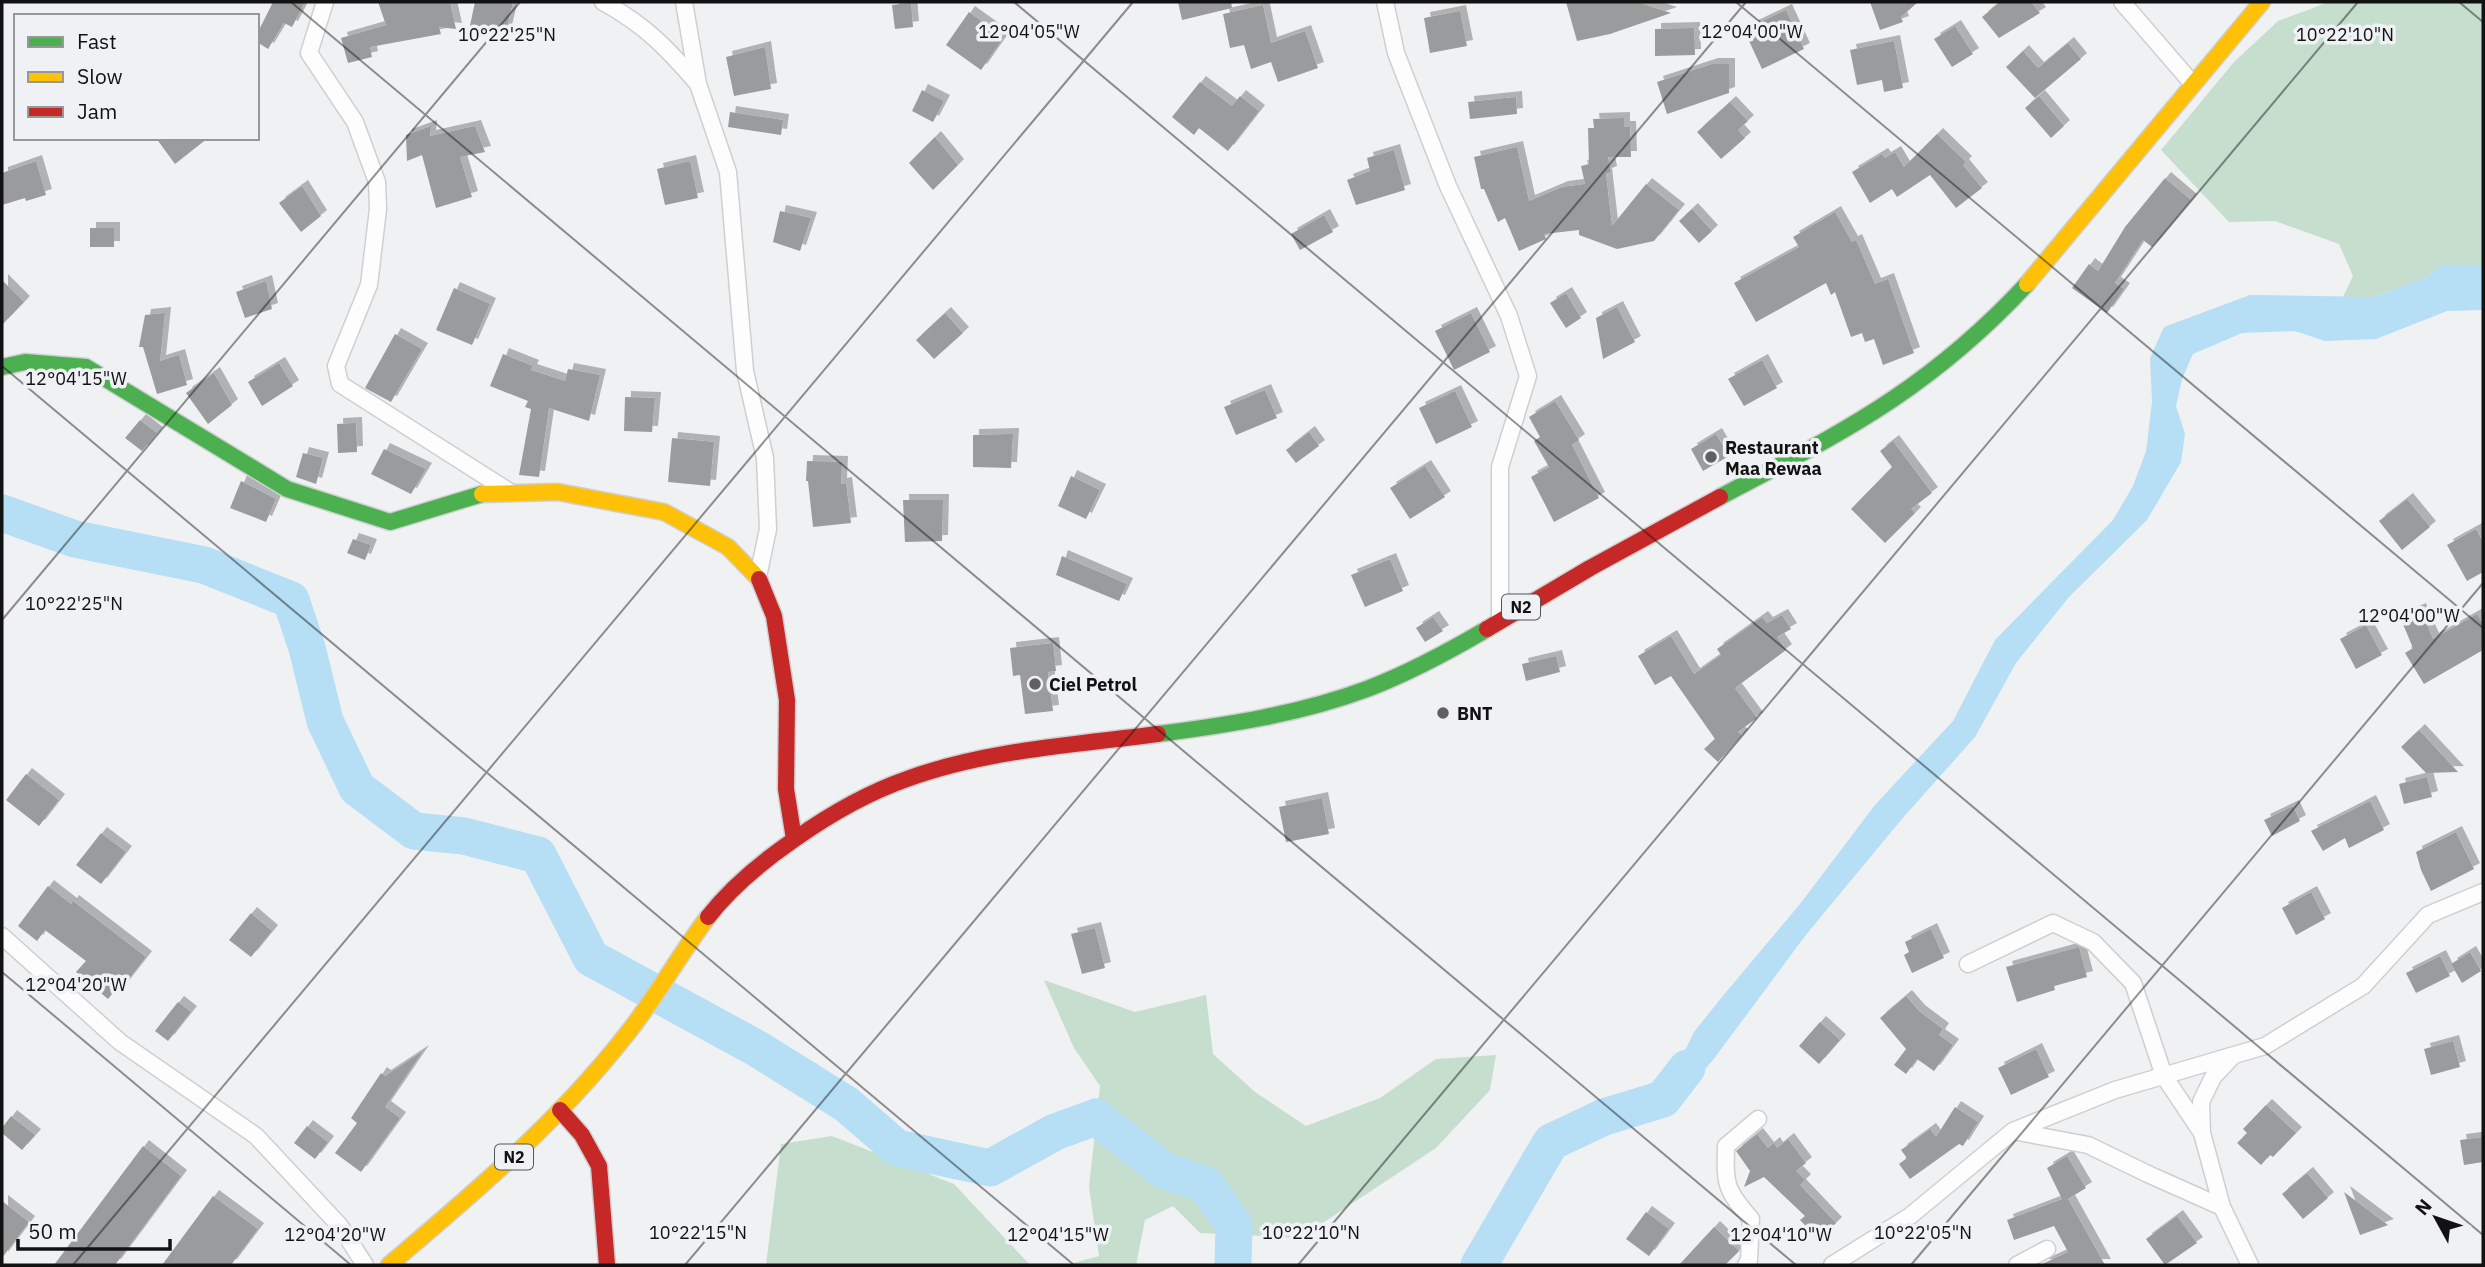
<svg xmlns="http://www.w3.org/2000/svg" width="2485" height="1267" viewBox="0 0 2485 1267" font-family="'IBM Plex Sans',sans-serif">
<style>
.green{fill:#c6dece}
.water{fill:#b6def4}
.lines{fill:none;stroke-linecap:round;stroke-linejoin:round}
.river{stroke:#b6def4;stroke-width:37}
.building{fill:#9a9b9c;filter:url(#shadow)}
.street-casing{stroke:#cecfd1;stroke-width:19}
.fast-casing{stroke:#cecfd1;stroke-width:19}
.slow-casing{stroke:#cecfd1;stroke-width:19}
.jam-casing{stroke:#cecfd1;stroke-width:19}
.street{stroke:#fdfdfd;stroke-width:16}
.fast{stroke:#4caf50;stroke-width:16}
.slow{stroke:#ffc107;stroke-width:16}
.jam{stroke:#c62828;stroke-width:16}
.ticks{fill:none;stroke:#121213;stroke-width:2;stroke-opacity:0.45}
.poi-dot{fill:#606061;stroke:#eff1f4;stroke-width:2.5}
.labels{text-anchor:middle;dominant-baseline:central;stroke-width:7;stroke-linejoin:round;paint-order:stroke}
.shield{fill:#eff1f4;stroke:#545556;stroke-width:2}
.shield-label{font-size:16px;font-weight:bold;fill:#121213}
.poi-label{font-size:18px;font-weight:bold;fill:#121213;stroke:#eff1f4;text-anchor:start}
.ticks-label{font-size:18px;text-anchor:middle;fill:#121213;stroke:#eff1f4;stroke-width:7;stroke-linejoin:round;paint-order:stroke}
</style>
<defs>
<filter id="shadow"><feDropShadow dx="6" dy="-6" stdDeviation="0" flood-color="#0004"/></filter>
</defs>
<rect width="100%" height="100%" fill="#f0f1f3"/>
<path class="green" d="M2329 2H2483V265H2441L2425 278 2373 297H2343L2353 276 2339 244 2275 221 2229 222 2161 150 2234 62 2278 21Z
M1044 980 1135 1012 1206 995 1213 1054 1255 1092 1306 1126 1380 1098 1436 1059 1496 1055 1490 1090 1436 1148 1300 1238 1200 1233 1173 1206 1145 1220 1136 1265H1066L1099 1256 1089 1187 1100 1086 1074 1048Z
M832 1136 954 1184 1030 1265H766L781 1144Z"/>
<path class="water" d="M2441 265H2483V310L2447 311 2376 339 2325 341 2295 331 2242 333 2193 354 2182 379 2176 406 2185 434 2181 462 2147 520 2069 597 2016 663 1975 737 1901 820 1805 936 1713 1060 1688 1089 1659 1114 1644 1086 1673 1075 1694 1032 1722 997 1800 904 1875 805 1953 721 1995 640 2113 520 2133 486 2146 451 2152 402 2150 358 2164 327 2250 295 2373 297 2425 278Z"/>
<g class="lines">
<path class="river" d="M2 513 75 539 204 565 291 600 307 648 325 721 357 788 414 831 464 836 538 855 591 958 756 1048 846 1104 897 1148 990 1168 1055 1132 1096 1117 1163 1170 1206 1185 1234 1225 1233 1265
M1479 1265 1551 1142 1604 1117 1663 1099 1687 1068"/>
</g>
<path class="building" d="M273 2H305L292 27 284 23 268 49 257 42V34Z
M378 2H450L456 29 439 27 441 34 370 47 372 57 348 63 341 38 386 25Z
M475 2H513L505 35 469 30Z
M1178 2H1231L1232 8 1182 20Z
M1566 2H1637L1671 13 1610 34 1577 41Z
M1870 2H1918L1901 17 1903 22 1880 30Z
M2000 2H2031L2040 13 1999 38 1982 17Z
M911 3 913 27 895 29 892 5Z
M1263 5 1271 43 1305 31 1318 68 1278 82 1271 62 1251 69 1244 45 1230 48 1223 14Z
M1786 10 1804 49 1762 69 1744 30Z
M1460 11 1467 46 1430 53 1424 18Z
M969 12 1004 37 981 70 946 45Z
M1955 26 1973 54 1952 67 1934 39Z
M1694 28 1695 55 1655 56V29Z
M1894 41 1903 88 1884 92 1882 80 1857 85 1850 50Z
M2068 43 2081 59 2035 98 2006 67 2023 51 2038 68Z
M765 47 771 89 734 96 726 57Z
M1712 64H1729V93L1667 114 1657 82Z
M1200 82 1232 106 1240 96 1259 111 1228 151 1199 128 1194 135 1172 117Z
M922 90 944 101 933 122 912 111Z
M2039 96 2064 126 2051 138 2025 108Z
M1516 97 1517 114 1470 119 1468 102Z
M1730 102 1748 121 1738 130 1745 138 1721 159 1697 132Z
M730 112 783 120 781 135 728 127Z
M1624 118V127H1630L1631 157H1608L1611 172 1606 174 1612 226 1646 184 1679 210 1654 241 1617 249 1579 235V230L1544 234 1546 239 1519 251 1505 218 1498 222 1484 189H1481L1474 157 1517 147 1529 201 1562 187 1585 184 1581 166 1589 164 1588 128H1594L1593 119Z
M431 126 430 136 475 126 485 152 460 157 472 197 436 208 422 155 407 161 406 135Z
M1937 134 1966 162 1963 165 1982 188 1956 208 1930 175 1897 197 1892 189 1870 203 1852 172 1882 154 1885 158 1895 152 1904 167Z
M935 137 958 165 933 190 909 163Z
M156 138H208L175 164Z
M1394 150 1405 190 1356 205 1347 180 1370 171 1367 158Z
M36 161 46 195 26 201 25 198 2 205V173Z
M690 161 698 198 665 205 657 169Z
M2165 178 2191 200 2152 247 2143 240 2115 283 2124 289 2107 313 2072 288 2089 264 2098 271 2125 227Z
M302 186 321 216 301 232 279 203Z
M1692 209 1712 231 1699 243 1679 221Z
M780 211 811 218 800 251 773 242Z
M1835 212 1852 242 1856 240 1875 284 1888 279 1914 353 1883 365 1874 339 1865 342 1862 333 1851 337 1835 292 1831 295 1826 283 1756 322 1734 283 1799 247 1793 237Z
M1324 215 1333 232 1300 250 1291 234Z
M90 228H114V247H90Z
M2 280 24 302 2 325Z
M266 281 272 309 245 318 236 292Z
M454 288 490 304 472 345 436 330Z
M1566 293 1581 318 1566 328 1550 303Z
M1617 307 1635 342 1603 359 1596 318Z
M165 313 160 361 179 355 187 385 157 394 143 347H139L145 315Z
M945 313 963 333 934 359 916 340Z
M1471 313 1490 352 1454 370 1435 331Z
M395 334 422 349 391 402 365 388Z
M503 354 533 366 531 370 565 381 568 369 600 375 589 421 549 408 539 477 519 475 531 409 525 407 528 401 490 386Z
M1762 360 1777 388 1744 406 1728 379Z
M279 363 293 386 262 406 248 382Z
M214 373 232 405 208 424 186 393Z
M1265 390 1277 418 1236 435 1224 407Z
M1455 391 1472 427 1436 444 1419 408Z
M625 397 655 398 652 432 624 431Z
M1555 401 1579 440 1572 445 1599 498 1554 522 1531 477 1549 467 1534 441 1540 437 1529 417Z
M140 420 157 433 142 451 125 438Z
M356 423 357 452 338 453 337 424Z
M1309 432 1319 446 1296 463 1286 450Z
M1013 434 1011 468 973 467V435Z
M1716 434 1729 456 1703 471 1691 449Z
M672 438 714 442 710 486 668 482Z
M1893 441 1932 493 1911 509 1915 513 1885 543 1851 509 1892 467 1880 451Z
M384 449 426 469 411 494 371 474Z
M303 453 323 458 316 484 296 477Z
M807 461 842 462 841 484 846 483 851 523 813 527 808 481H806Z
M1425 466 1445 497 1410 519 1390 488Z
M1071 476 1100 490 1086 519 1058 506Z
M241 481 276 499 266 522 230 508Z
M2407 499 2430 527 2402 550 2379 521Z
M903 500H943L942 541 905 542Z
M2476 529 2483 542V572L2467 581 2447 545Z
M353 539 371 545 365 560 347 553Z
M1062 556 1127 584 1119 601 1056 575Z
M1390 559 1403 591 1365 607 1351 575Z
M2420 609 2433 639 2477 614 2483 624V650L2424 684 2405 653 2413 648 2400 617Z
M1782 615 1791 629 1777 637 1786 650 1735 688 1757 718 1738 732 1742 735 1718 762 1704 749 1715 739 1671 676 1655 685 1638 656 1671 636 1694 674 1721 655 1717 649 1762 617 1767 623Z
M1433 617 1443 631 1425 642 1416 628Z
M2366 625 2382 655 2356 669 2340 639Z
M1053 643 1056 671 1048 672 1053 711 1025 714 1020 675 1013 676 1010 648Z
M1556 656 1560 672 1526 681 1522 664Z
M2419 730 2458 772 2426 773 2401 747Z
M26 774 59 800 39 826 6 800Z
M2427 777 2432 797 2404 804 2399 784Z
M1322 798 1329 834 1286 842 1279 807Z
M2370 801 2384 830 2349 848 2345 838 2323 851 2311 831Z
M2293 806 2300 821 2272 836 2264 820Z
M2456 832 2474 869 2431 891 2421 870 2416 852Z
M101 833 126 852 101 884 76 865Z
M48 886 71 904 73 901 146 957 122 988 119 985 108 999 76 972 86 961 45 930 37 941 18 926Z
M2311 892 2325 919 2296 935 2282 908Z
M251 913 272 931 251 957 229 940Z
M1095 928 1105 968 1082 974 1071 934Z
M1931 929 1944 958 1912 973 1904 955 1909 952 1905 942Z
M2079 947 2087 977 2054 986 2055 990 2017 1002 2006 967Z
M2470 952 2481 971 2462 983 2451 964Z
M2440 956 2450 976 2416 993 2406 973Z
M1906 996 1919 1011 1943 1029 1939 1035 1953 1045 1934 1071 1917 1059 1906 1074 1894 1065 1906 1049 1880 1018Z
M178 1002 191 1012 168 1041 155 1031Z
M1820 1022 1840 1040 1819 1064 1799 1046Z
M2453 1041 2460 1067 2431 1075 2424 1049Z
M2036 1049 2049 1077 2011 1095 1998 1068Z
M423 1051 385 1107 400 1118 361 1172 335 1153 357 1123 351 1118 381 1073 385 1076Z
M2266 1105 2296 1133 2273 1157 2270 1155 2261 1165 2237 1143 2247 1133 2243 1129Z
M1955 1107 1978 1122 1963 1146 1959 1144 1910 1179 1899 1164 1907 1158 1901 1150 1930 1129 1936 1137Z
M11 1116 35 1135 22 1150 2 1133V1128Z
M307 1126 328 1142 315 1159 294 1143Z
M1757 1134 1768 1148 1774 1143 1777 1148 1788 1139 1806 1163 1796 1171 1805 1180 1800 1185 1836 1223 1819 1240 1800 1220 1805 1216 1764 1177 1744 1187 1750 1171 1736 1151Z
M2483 1137V1162L2464 1165 2460 1140Z
M143 1146 181 1176 115 1265H54Z
M2067 1156 2086 1188 2068 1199 2105 1265H2040L2068 1252 2054 1226 2014 1240 2007 1220 2062 1199 2047 1168Z
M2307 1173 2328 1198 2303 1219 2282 1194Z
M2344 1192 2388 1225 2360 1235Z
M213 1196 258 1229 231 1265H162Z
M2 1201 29 1222 2 1258Z
M1646 1212 1669 1229 1649 1256 1626 1239Z
M2177 1216 2197 1243 2165 1265 2146 1239Z
M1714 1227 1739 1251 1725 1265H1679Z"/>
<g class="lines">
<g class="street-casing">
<path id="street" d="M325 2 309 53 355 122 377 182 378 209 369 285 336 366 340 384 510 492
M603 2C645 25 667 48 698 84
M684 2 698 84 728 172 745 371 765 458 768 529 758 577
M1385 2 1396 53 1448 186 1509 316 1528 376 1500 467V619
M2122 2 2192 83
M2 936 120 1042 256 1136 340 1226 365 1265
M1968 964 2053 923 2093 942 2133 983 2164 1076 2202 1133
M2231 1058 2213 1077 2201 1102 2202 1133 2222 1207 2250 1265
M2013 1131 2088 1145 2150 1175 2222 1207
M1746 1265 1749 1260 1751 1219C1725 1189 1725 1185 1726 1146L1758 1119
M1832 1265 1910 1216 2013 1131 2115 1090 2265 1046 2363 986 2428 915 2483 892
M2017 1265 2047 1249"/>
</g>
<g class="fast-casing">
<path id="fast" d="M2 367 25 362 86 367 287 489 390 522 482 494
M1720 497C1778 466 1838 436 1893 399 1942 366 1987 327 2027 284
M1158 734C1228 725 1300 714 1367 689 1409 673 1448 652 1487 629"/>
</g>
<g class="slow-casing">
<path id="slow" d="M2027 284 2262 2
M482 494 558 492 664 512 728 547 759 579
M389 1265C473 1194 558 1122 626 1035 656 998 679 955 708 917"/>
</g>
<g class="jam-casing">
<path id="jam" d="M759 579 774 616 787 700 786 789 794 839
M1487 629 1590 568 1720 497
M708 917C732 886 763 861 795 839 829 815 867 793 907 779 986 750 1074 745 1158 734
M560 1110 582 1135 599 1166 607 1265"/>
</g>
<use href="#street" class="street"/>
<use href="#fast" class="fast"/>
<use href="#slow" class="slow"/>
<use href="#jam" class="jam"/>
</g>
<path class="ticks" d="M291 2 1796 1265M1014 2 2483 1235M1736 2 2483 628M2459 2 2483 22M2 366 1074 1265M2 620 520 2M2 972 351 1265M73 1265 1133 2M685 1265 1746 2M1298 1265 2358 2M1911 1265 2483 583"/>
<g class="poi-dot">
<circle cx="1711" cy="457" r="7"/>
<circle cx="1035" cy="684" r="7"/>
<circle cx="1443" cy="713" r="7"/>
</g>
<g class="labels">
<g class="shield">
<rect x="1502" y="594.5" width="38" height="25" rx="5"/>
<rect x="495" y="1144.5" width="38" height="25" rx="5"/>
</g>
<g class="shield-label">
<text x="1521" y="607">N2</text>
<text x="514" y="1157">N2</text>
</g>
<g class="poi-label">
<text x="1725" y="447">Restaurant<tspan x="1725" dy="21">Maa Rewaa</tspan></text>
<text x="1049" y="684">Ciel Petrol</text>
<text x="1457" y="713">BNT</text>
</g>
</g>
<g class="ticks-label">
<text x="1752" y="38">12°04'00"W</text>
<text x="1029" y="38">12°04'05"W</text>
<text x="507" y="41">10°22'25"N</text>
<text x="2345" y="41">10°22'10"N</text>
<text x="76" y="385">12°04'15"W</text>
<text x="74" y="610">10°22'25"N</text>
<text x="2409" y="622">12°04'00"W</text>
<text x="76" y="991">12°04'20"W</text>
<text x="698" y="1239">10°22'15"N</text>
<text x="1311" y="1239">10°22'10"N</text>
<text x="1923" y="1239">10°22'05"N</text>
<text x="335" y="1241">12°04'20"W</text>
<text x="1058" y="1241">12°04'15"W</text>
<text x="1781" y="1241">12°04'10"W</text>
</g>
<rect width="2485" height="1267" fill="none" stroke="#121213" stroke-width="7"/>
<rect x="14" y="14" width="245" height="126" fill="#eff1f4" stroke="#97989a" stroke-width="2"/>
<rect x="28" y="37" width="35" height="10" fill="#4caf50" stroke="#97989a" stroke-width="2"/>
<text x="77" y="49" font-size="21" fill="#121213">Fast</text>
<rect x="28" y="72" width="35" height="10" fill="#ffc107" stroke="#97989a" stroke-width="2"/>
<text x="77" y="84" font-size="21" fill="#121213">Slow</text>
<rect x="28" y="107" width="35" height="10" fill="#c62828" stroke="#97989a" stroke-width="2"/>
<text x="77" y="119" font-size="21" fill="#121213">Jam</text>
<g transform="translate(2436 1218) rotate(310)" stroke="#eff1f4" stroke-width="5" paint-order="stroke">
<path d="M0-5L12 26L0 18L-12 26Z" fill="#121213"/>
<text y="-10" font-size="19" font-weight="bold" text-anchor="middle" fill="#121213">N</text>
</g>
<path d="M18 1239v10h152v-10" fill="none" stroke="#121213" stroke-width="3.5"/>
<text x="28" y="1239" font-size="21" fill="#121213" stroke="#eff1f4" stroke-width="5" paint-order="stroke">50 m</text>
</svg>
